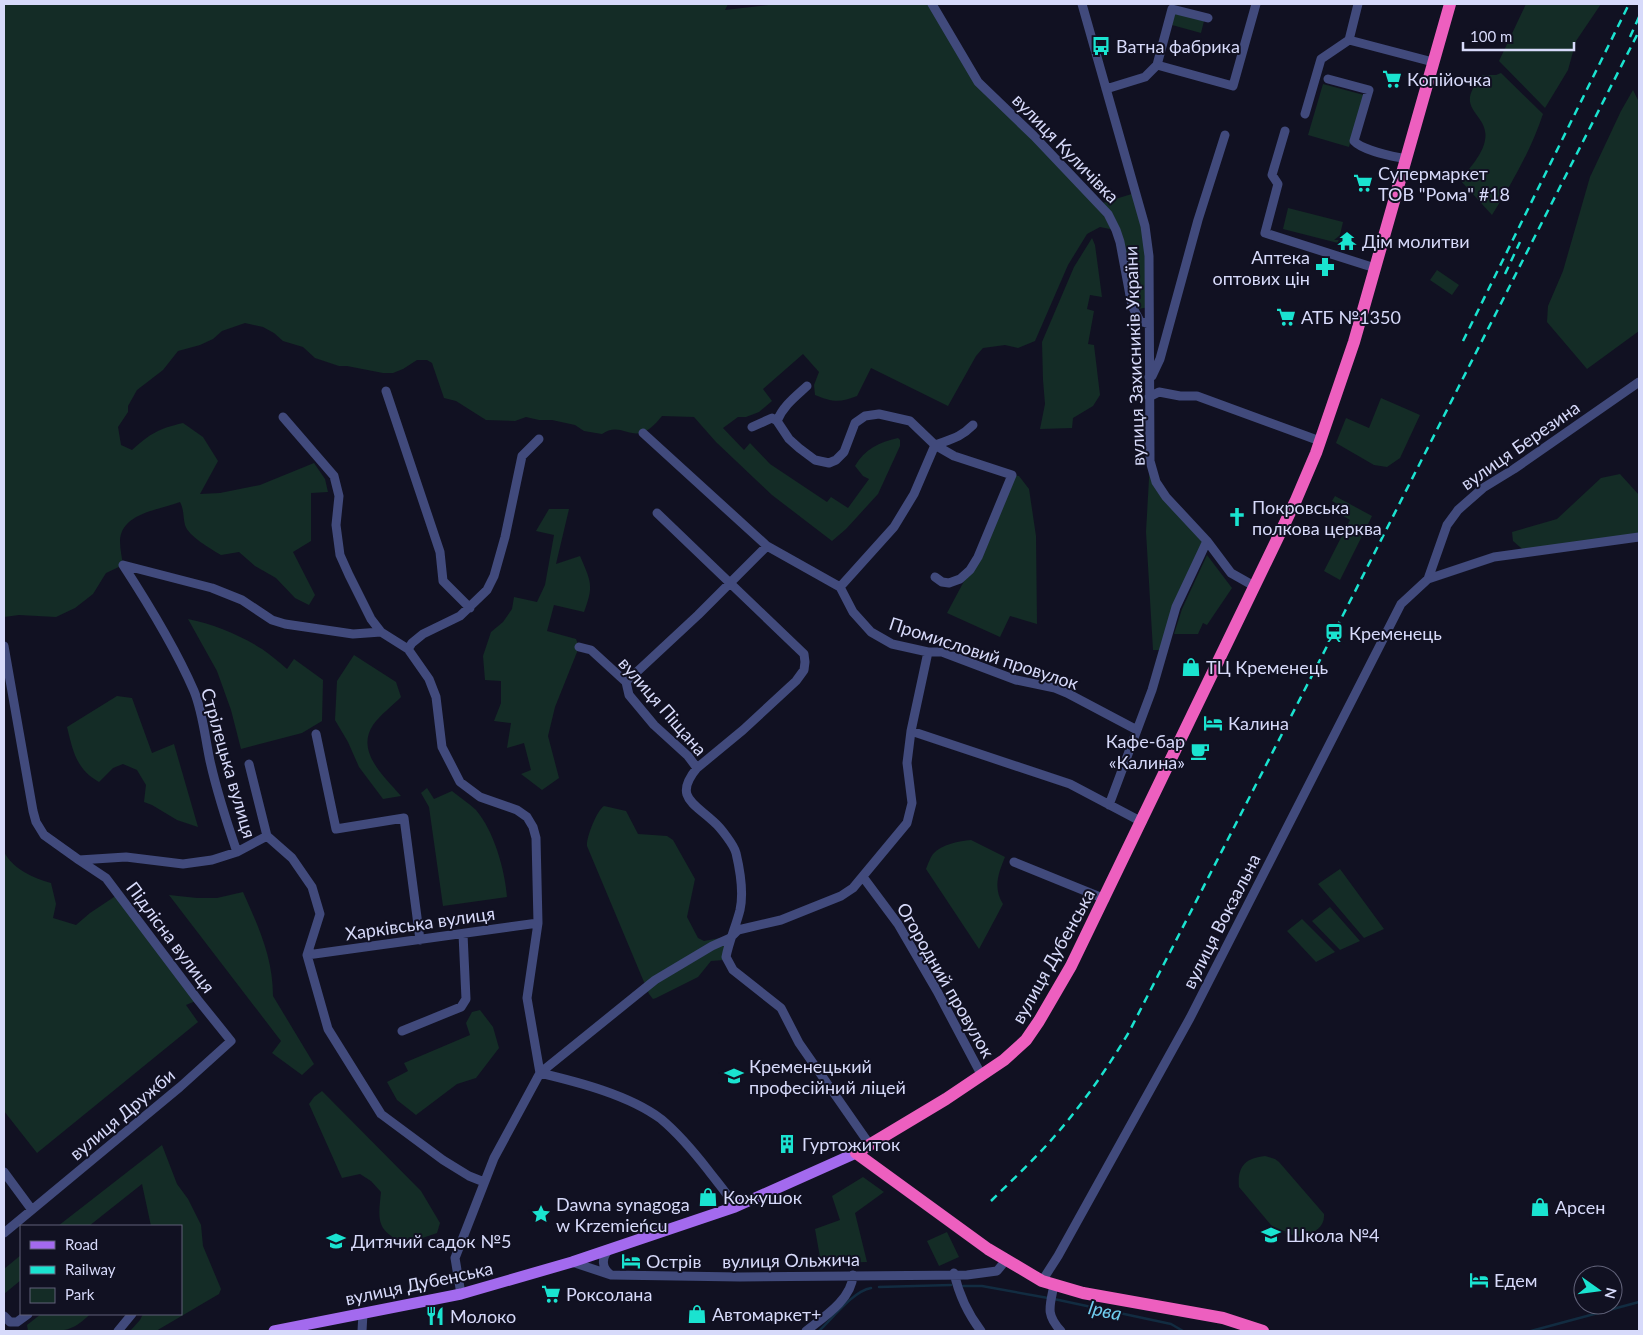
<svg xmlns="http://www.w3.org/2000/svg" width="1643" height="1335" viewBox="0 0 1643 1335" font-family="Lato,sans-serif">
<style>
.green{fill:#142c26}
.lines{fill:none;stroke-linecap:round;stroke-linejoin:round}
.stream{stroke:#122c41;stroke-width:2.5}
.minor{stroke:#414a7c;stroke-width:9}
.major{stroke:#a36aee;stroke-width:11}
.highway{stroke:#ed5fbf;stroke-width:12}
.rail{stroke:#1ae3d0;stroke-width:2.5;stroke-dasharray:8 6;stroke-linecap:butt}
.labels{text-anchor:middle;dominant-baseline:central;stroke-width:4;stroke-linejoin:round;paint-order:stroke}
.poi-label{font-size:18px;fill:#d7dafa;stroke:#112;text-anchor:start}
.street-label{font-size:18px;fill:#d7dafa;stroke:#112}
.water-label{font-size:19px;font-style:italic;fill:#70cdef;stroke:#112}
</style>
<rect width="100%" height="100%" fill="#112"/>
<path class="green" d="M4 4H728L725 10 777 4H932L978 82 1099 204 1135 193 1145 226 1149 307 1138 309 1132 306 1115 230 1100 227 1087 234 1068 265 1035 341 1018 348 1005 345 983 348 976 356 948 406 871 368 857 396C840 403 832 402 815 395L814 385 819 372 803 354 763 389 772 401 759 412 746 417H738L723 428 744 450 750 443 770 464 827 502 831 497 848 508 869 479 863 476 855 466C865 449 879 442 898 438L900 440V446L878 494 846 529 832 541 772 495 716 442 694 417 662 416C657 422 652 428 644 432 629 438 618 422 602 434L584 431 575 425 552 420H539L526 417 515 421 486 420 456 401 444 398 432 363 427 360H417L403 369 393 373H383L347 366H339L315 358 303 347 283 341 274 333 263 327 245 323 222 331 213 339 200 345 178 351 163 370 137 390 128 406V412L118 427 121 445 132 450C151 433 158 429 183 423L203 437 218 461 200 494 220 493 260 485 314 463 325 479 328 492 311 493V541L293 552 315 595 309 605 295 598 276 578 255 566 239 552 221 555C211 549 188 536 185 525 183 517 184 509 180 502 159 510 121 513 120 541 120 549 122 558 123 565L106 573 93 594 75 608 56 617 19 615 4 617Z
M1526 4H1601L1576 41 1568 70 1545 108 1499 61Z
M1175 13 1204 21 1201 33 1172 25Z
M1501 73 1543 114C1531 150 1512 183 1492 215L1460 180C1469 169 1483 154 1485 140 1489 120 1468 113 1470 97 1471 90 1477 82 1480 75H1496Z
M1323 84 1364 95 1349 147 1308 135Z
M1633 90 1639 102V331L1587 369 1547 322 1548 306 1563 271 1590 177 1621 111Z
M1288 208 1343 222 1338 243 1283 229Z
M1092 238 1095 245 1102 297 1090 295 1087 309 1094 311 1088 344 1094 345 1100 395 1093 406 1073 418 1072 428 1040 429 1045 404 1043 380 1042 342 1074 267Z
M1437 270 1459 285 1452 295 1430 280Z
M1381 398 1420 415 1400 458 1387 467 1374 465 1336 443 1346 418 1369 428Z
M1150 461 1156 482 1207 541 1176 607 1164 650H1153L1146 532Z
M1620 474 1639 495V537L1527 553 1513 541 1512 532 1557 519 1601 478Z
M1012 475 1019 476 1029 489 1036 536 1037 624 1010 616 1000 637 947 613 970 570Z
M1335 496 1372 516 1340 580 1324 571 1350 520 1340 514 1343 507 1332 501Z
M549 509H569L556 564 580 556C591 582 594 585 584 612L554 605 547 631 576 639 579 647 555 707 548 736 559 778 542 790 521 774 531 770 524 743 507 748 511 723 494 721 501 703V681L485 680 483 656 491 632 503 622 512 609 514 597 537 602 545 585 554 535 536 531Z
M1207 555 1232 588 1207 625 1203 623 1198 634H1174L1182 609Z
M188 619C213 624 240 635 262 649 271 655 279 662 287 669L294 659 323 680 322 721 302 733 241 749 231 710 217 671Z
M354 655 396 682 401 697C392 706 380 715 373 725 355 752 385 777 401 796L383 799 359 767 348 742 335 720 337 681Z
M117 696 132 698 152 753 174 744 198 827 177 820 152 805 144 802 146 785 137 770 123 764 113 768 99 782C76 769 73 751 67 727Z
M427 788 434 799 452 791C459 797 469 803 476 810 494 831 505 870 507 897L443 906 429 807 421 793Z
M604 806 626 811 638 834 667 836 673 840 695 879 687 917 698 938 704 941 731 936 724 960 711 961 698 977 656 998 653 999 649 994 587 846C586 838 597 810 604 806Z
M971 840 1005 857C998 874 993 888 1003 904L979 949 926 869C928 864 930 858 933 854 942 844 959 841 971 840Z
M4 852C13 869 33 878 51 883L56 904 53 918 76 925 90 913 117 895 198 1000 186 1005 198 1022 37 1153 4 1111Z
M1340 869 1384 929 1364 938 1318 884Z
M243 892C258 926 273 957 273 996L314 1064 302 1075 272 1053 281 1041 169 895 197 898H217Z
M1330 907 1360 941 1340 950 1312 921Z
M1302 919 1335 952 1316 962 1287 931Z
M480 1010 493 1027 499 1048 476 1078 457 1084 416 1115 397 1100 387 1082 408 1071 404 1063 470 1035 466 1023 472 1012Z
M322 1091 421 1191 440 1223 437 1233 405 1244C376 1230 378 1221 381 1192L371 1181 360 1174 342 1178 309 1104 314 1097Z
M162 1145 177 1184 188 1199 201 1225 203 1246 221 1289 219 1294 156 1331H130L140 1320 143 1314H181V1226H151L142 1184 89 1226H58Z
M1265 1156 1275 1159 1279 1162 1324 1214C1325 1227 1315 1231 1305 1238L1276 1231 1239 1187C1237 1167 1245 1158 1265 1156Z
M863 1177 884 1192 855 1213 867 1262 821 1263 815 1229 840 1220 832 1196Z
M947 1232 959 1257 939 1266 927 1241Z
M21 1255V1280L4 1294V1269Z
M41 1314H90C70 1335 58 1331 28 1331L27 1325Z"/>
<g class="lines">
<path class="stream" d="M963 1286H982L1048 1298
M879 1287 951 1285
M1054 1299 1171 1324 1183 1331
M819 1331C832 1319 853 1291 871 1288
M1212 1331H1214
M1531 1331 1639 1302"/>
<path class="minor" d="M932 4 978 82 1034 136 1108 214 1116 230 1120 242 1132 306 1140 321 1149 324
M1082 4 1145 226 1149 256 1150 461 1156 482 1166 497 1207 541 1231 573 1254 586
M1349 40 1433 62
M1349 40 1358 4
M1157 65 1172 9 1208 18
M1328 79 1369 90 1354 141C1363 151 1392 156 1406 159
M1106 89 1145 77 1157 65 1233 86 1256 4
M1305 114 1321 59 1349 40
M1285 131 1272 175 1278 184 1265 233 1375 268
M1149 377 1152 376 1160 359 1198 220 1225 135
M807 386C795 397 783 406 777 421L789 439 799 448 815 460 829 463 836 460 844 452 855 423 865 416 879 414 910 421 935 445 954 456 1012 475 978 557 970 570 960 579 949 583 942 582 935 577
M386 391 440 552 443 581 470 608
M1149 397 1159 392 1180 396H1197L1320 441
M283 417 334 476 339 496 336 525 340 555 349 575 371 619 381 632 408 649 429 679 436 697 442 747 460 782 480 797 517 810 527 817 533 827 536 838 538 923 527 998 540 1073C578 1082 629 1095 661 1119 679 1134 694 1152 708 1170 717 1182 728 1194 735 1207
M752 427 772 418 777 421
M643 433 767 546 840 587 853 612 871 632 892 644 928 652H942L1016 680 1055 688 1067 693 1137 730
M935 445C951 439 960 438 973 425
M657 513 804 654 805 662 804 670 796 681 743 730 697 768
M1428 579 1494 557 1639 537
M840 587 894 527 914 494 935 445
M4 646 33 811 36 822 44 835 79 860 126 857 183 864 212 860 237 852 267 836
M579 647 591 650 626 682 629 695 654 725 688 756 697 768C673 797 694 803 714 822 720 827 734 845 736 853 740 870 744 892 740 910 736 926 729 941 726 957L733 970 781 1008 799 1043 870 1145
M408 649 412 643 423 634 460 616 487 590 494 576 505 537 522 456 539 439
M626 682 698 615 767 546
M911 731 1070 784 1142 822
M316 734 336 829 404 818 420 940
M249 764 267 836 292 858 312 887 320 914 307 955 328 1029 381 1114 443 1160 469 1176 484 1182
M1109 805 1152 690 1176 607 1207 541
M237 852C227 823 217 792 210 761 205 738 203 713 194 691 175 647 149 605 123 565L212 588 242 600 272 620 285 624 353 634 381 632
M1014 862 1105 899
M863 877 898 924 937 991 982 1076
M307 955 538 923
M402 1031 461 1007 466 999 463 934
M4 1172 32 1210
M4 1233 180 1087 231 1041 198 1000 106 878 79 860
M610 1249C601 1257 601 1268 611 1275
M572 1262 611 1275 740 1277 967 1275 997 1271 1006 1260
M954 1273C959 1295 968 1314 981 1331
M1042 1281 1058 1256 1190 1018 1401 604 1428 579 1447 525 1458 510 1483 488 1514 469 1639 382
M1054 1285C1050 1306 1045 1314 1061 1331
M461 1294 455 1258 494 1158 540 1073 655 980 712 946 730 938 738 930 781 920 841 896 853 888 907 823 912 803 907 763 911 731 928 652
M4 1316 10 1322H17L28 1314
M118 1331 132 1314
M362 1331 363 1313
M806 1331C824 1317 852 1299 853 1275"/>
<path class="major" d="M274 1331 461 1294 572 1262 735 1207 856 1153"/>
<path class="highway" d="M1263 1331 1223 1318 1083 1293 1042 1281 988 1249 856 1153 946 1099 1004 1060 1026 1040 1039 1021 1071 966 1296 500 1316 453 1354 342 1450 4"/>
<path class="rail" d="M1630 37 1639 17
M1505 274 1520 242
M1463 341 1629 4
M991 1201C1012 1180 1034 1160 1053 1138 1082 1105 1107 1069 1129 1032L1342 617 1639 31"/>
</g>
<defs>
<g id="bus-bare" transform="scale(1.5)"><path d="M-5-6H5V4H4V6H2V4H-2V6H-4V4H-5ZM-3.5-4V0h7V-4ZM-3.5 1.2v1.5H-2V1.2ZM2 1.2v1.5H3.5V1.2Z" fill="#1ae3d0" stroke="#112" stroke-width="2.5" paint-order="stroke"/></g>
<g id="supermarket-bare" transform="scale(1.5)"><path d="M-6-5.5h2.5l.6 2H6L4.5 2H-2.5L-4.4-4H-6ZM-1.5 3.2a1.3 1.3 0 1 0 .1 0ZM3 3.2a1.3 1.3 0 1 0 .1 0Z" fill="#1ae3d0" stroke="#112" stroke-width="2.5" paint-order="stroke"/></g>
<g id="temple-bare" transform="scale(1.5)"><path d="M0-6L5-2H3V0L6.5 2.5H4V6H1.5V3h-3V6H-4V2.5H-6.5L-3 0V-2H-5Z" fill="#1ae3d0" stroke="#112" stroke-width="2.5" paint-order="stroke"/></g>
<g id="pharmacy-bare" transform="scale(1.5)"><path d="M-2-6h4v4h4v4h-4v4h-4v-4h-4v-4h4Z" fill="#1ae3d0" stroke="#112" stroke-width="2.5" paint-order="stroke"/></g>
<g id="church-bare" transform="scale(1.5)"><path d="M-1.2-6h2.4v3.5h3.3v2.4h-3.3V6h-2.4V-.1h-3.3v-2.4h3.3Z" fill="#1ae3d0" stroke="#112" stroke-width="2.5" paint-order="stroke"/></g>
<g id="station-bare" transform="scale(1.5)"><path d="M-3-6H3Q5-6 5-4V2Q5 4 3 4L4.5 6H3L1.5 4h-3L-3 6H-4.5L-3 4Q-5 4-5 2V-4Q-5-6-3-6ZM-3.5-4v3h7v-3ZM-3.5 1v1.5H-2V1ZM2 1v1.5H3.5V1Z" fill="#1ae3d0" stroke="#112" stroke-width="2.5" paint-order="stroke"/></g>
<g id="shop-bare" transform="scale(1.5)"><path d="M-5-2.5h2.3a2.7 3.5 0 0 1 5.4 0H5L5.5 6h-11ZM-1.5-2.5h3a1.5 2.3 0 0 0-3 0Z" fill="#1ae3d0" stroke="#112" stroke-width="2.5" paint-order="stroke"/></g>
<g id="hotel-bare" transform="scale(1.5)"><path d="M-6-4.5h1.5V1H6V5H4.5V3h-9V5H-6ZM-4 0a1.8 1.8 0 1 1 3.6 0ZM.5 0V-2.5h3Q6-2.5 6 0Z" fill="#1ae3d0" stroke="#112" stroke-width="2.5" paint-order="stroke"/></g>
<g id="cafe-bare" transform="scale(1.5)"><path d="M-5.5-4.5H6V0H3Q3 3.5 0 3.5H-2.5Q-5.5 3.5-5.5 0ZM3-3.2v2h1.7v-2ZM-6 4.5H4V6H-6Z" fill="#1ae3d0" stroke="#112" stroke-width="2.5" paint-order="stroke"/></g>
<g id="university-bare" transform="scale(1.5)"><path d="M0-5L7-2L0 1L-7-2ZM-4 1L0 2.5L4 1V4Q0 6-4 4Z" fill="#1ae3d0" stroke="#112" stroke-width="2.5" paint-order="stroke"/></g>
<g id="building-bare" transform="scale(1.5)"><path d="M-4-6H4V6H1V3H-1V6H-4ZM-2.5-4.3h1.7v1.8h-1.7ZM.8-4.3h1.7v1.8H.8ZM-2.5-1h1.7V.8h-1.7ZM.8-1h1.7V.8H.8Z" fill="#1ae3d0" stroke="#112" stroke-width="2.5" paint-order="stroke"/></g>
<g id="sight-bare" transform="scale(1.5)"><path d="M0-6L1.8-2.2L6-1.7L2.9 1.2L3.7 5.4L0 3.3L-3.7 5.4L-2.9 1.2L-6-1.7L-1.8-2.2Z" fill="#1ae3d0" stroke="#112" stroke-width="2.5" paint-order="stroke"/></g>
<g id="school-bare" transform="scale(1.5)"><path d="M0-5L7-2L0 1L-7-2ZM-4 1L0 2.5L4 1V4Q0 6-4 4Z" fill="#1ae3d0" stroke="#112" stroke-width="2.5" paint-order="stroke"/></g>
<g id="restaurant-bare" transform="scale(1.5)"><path d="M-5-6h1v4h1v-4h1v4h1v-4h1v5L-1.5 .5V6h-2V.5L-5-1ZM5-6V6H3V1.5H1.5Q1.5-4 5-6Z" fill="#1ae3d0" stroke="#112" stroke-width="2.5" paint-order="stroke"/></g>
</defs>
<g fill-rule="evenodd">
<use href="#bus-bare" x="1101" y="46"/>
<use href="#supermarket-bare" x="1392" y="79"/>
<use href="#supermarket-bare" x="1363" y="183"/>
<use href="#temple-bare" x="1347" y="241"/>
<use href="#pharmacy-bare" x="1325" y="267"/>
<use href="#supermarket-bare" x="1286" y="317"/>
<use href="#church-bare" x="1237" y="517"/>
<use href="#station-bare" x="1334" y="633"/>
<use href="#shop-bare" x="1191" y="667"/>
<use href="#hotel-bare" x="1213" y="723"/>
<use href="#cafe-bare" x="1200" y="751"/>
<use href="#university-bare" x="734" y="1076"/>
<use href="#building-bare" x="787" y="1144"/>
<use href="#shop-bare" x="708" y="1197"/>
<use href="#shop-bare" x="1540" y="1207"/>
<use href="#sight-bare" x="541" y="1214"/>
<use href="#school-bare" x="1271" y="1235"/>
<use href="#school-bare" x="336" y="1241"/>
<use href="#hotel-bare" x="631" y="1261"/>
<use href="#hotel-bare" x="1479" y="1280"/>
<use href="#supermarket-bare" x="551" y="1294"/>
<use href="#shop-bare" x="697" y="1314"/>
<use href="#restaurant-bare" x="435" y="1316"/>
</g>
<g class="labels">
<g class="poi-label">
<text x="1116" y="46">Ватна фабрика</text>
<text x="1407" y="79">Копійочка</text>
<text x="1378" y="173">Супермаркет<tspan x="1378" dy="21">ТОВ "Рома" #18</tspan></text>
<text x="1362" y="241">Дім молитви</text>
<text x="1310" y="257" text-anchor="end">Аптека<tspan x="1310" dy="21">оптових цін</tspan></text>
<text x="1301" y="317">АТБ №1350</text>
<text x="1252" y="507">Покровська<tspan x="1252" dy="21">полкова церква</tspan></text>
<text x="1349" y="633">Кременець</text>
<text x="1206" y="667">ТЦ Кременець</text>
<text x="1228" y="723">Калина</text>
<text x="1185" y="741" text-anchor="end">Кафе-бар<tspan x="1185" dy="21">«Калина»</tspan></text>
<text x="749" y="1066">Кременецький<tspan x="749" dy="21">професійний ліцей</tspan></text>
<text x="802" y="1144">Гуртожиток</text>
<text x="723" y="1197">Кожушок</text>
<text x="556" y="1204">Dawna synagoga<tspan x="556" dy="21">w Krzemieńcu</tspan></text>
<text x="1555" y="1207">Арсен</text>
<text x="1286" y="1235">Школа №4</text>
<text x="351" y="1241">Дитячий садок №5</text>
<text x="646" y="1261">Острів</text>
<text x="1494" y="1280">Едем</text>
<text x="566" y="1294">Роксолана</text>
<text x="712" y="1314">Автомаркет+</text>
<text x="450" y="1316">Молоко</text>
</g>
<g class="street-label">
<text transform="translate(1066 148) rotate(46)">вулиця Куличівка</text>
<text transform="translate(1134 356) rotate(-92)">вулиця Захисників України</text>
<text transform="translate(1520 445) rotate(-35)">вулиця Березина</text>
<text transform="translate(984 653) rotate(18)">Промисловий провулок</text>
<text transform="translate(663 706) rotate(49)">вулиця Піщана</text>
<text transform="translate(229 763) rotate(74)">Стрілецька вулиця</text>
<text transform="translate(1221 921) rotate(-63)">вулиця Вокзальна</text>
<text transform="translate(420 923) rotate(-8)">Харківська вулиця</text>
<text transform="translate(171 937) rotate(53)">Підлісна вулиця</text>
<text transform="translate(1053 956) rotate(-61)">вулиця Дубенська</text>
<text transform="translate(946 980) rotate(60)">Огородний провулок</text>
<text transform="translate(122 1114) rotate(-40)">вулиця Дружби</text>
<text transform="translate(791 1260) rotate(-1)">вулиця Ольжича</text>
<text transform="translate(419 1283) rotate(-12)">вулиця Дубенська</text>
</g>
<g class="water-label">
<text transform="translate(1105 1310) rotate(12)">Ірва</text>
</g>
</g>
<rect width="1643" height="1335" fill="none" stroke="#d7dafa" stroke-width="10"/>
<rect x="20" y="1225" width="162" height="90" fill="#111122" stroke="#606178"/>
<rect x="30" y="1241" width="25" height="8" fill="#a36aee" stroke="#606178"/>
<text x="65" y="1250" font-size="15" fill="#d7dafa">Road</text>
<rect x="30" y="1266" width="25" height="8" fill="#1ae3d0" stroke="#606178"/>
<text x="65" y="1275" font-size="15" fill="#d7dafa">Railway</text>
<rect x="30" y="1288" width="25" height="15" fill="#142c26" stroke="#606178"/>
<text x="65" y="1300" font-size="15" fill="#d7dafa">Park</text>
<g transform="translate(1598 1290) rotate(104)"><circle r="24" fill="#111122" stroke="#606178"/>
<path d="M0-4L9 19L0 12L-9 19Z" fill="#1ae3d0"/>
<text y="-8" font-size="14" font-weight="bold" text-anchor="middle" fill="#d7dafa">N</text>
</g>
<path d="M1463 42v8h111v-8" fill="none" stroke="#d7dafa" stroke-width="2.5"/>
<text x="1470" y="42" font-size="15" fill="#d7dafa" stroke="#111122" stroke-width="4" paint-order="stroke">100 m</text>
</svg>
